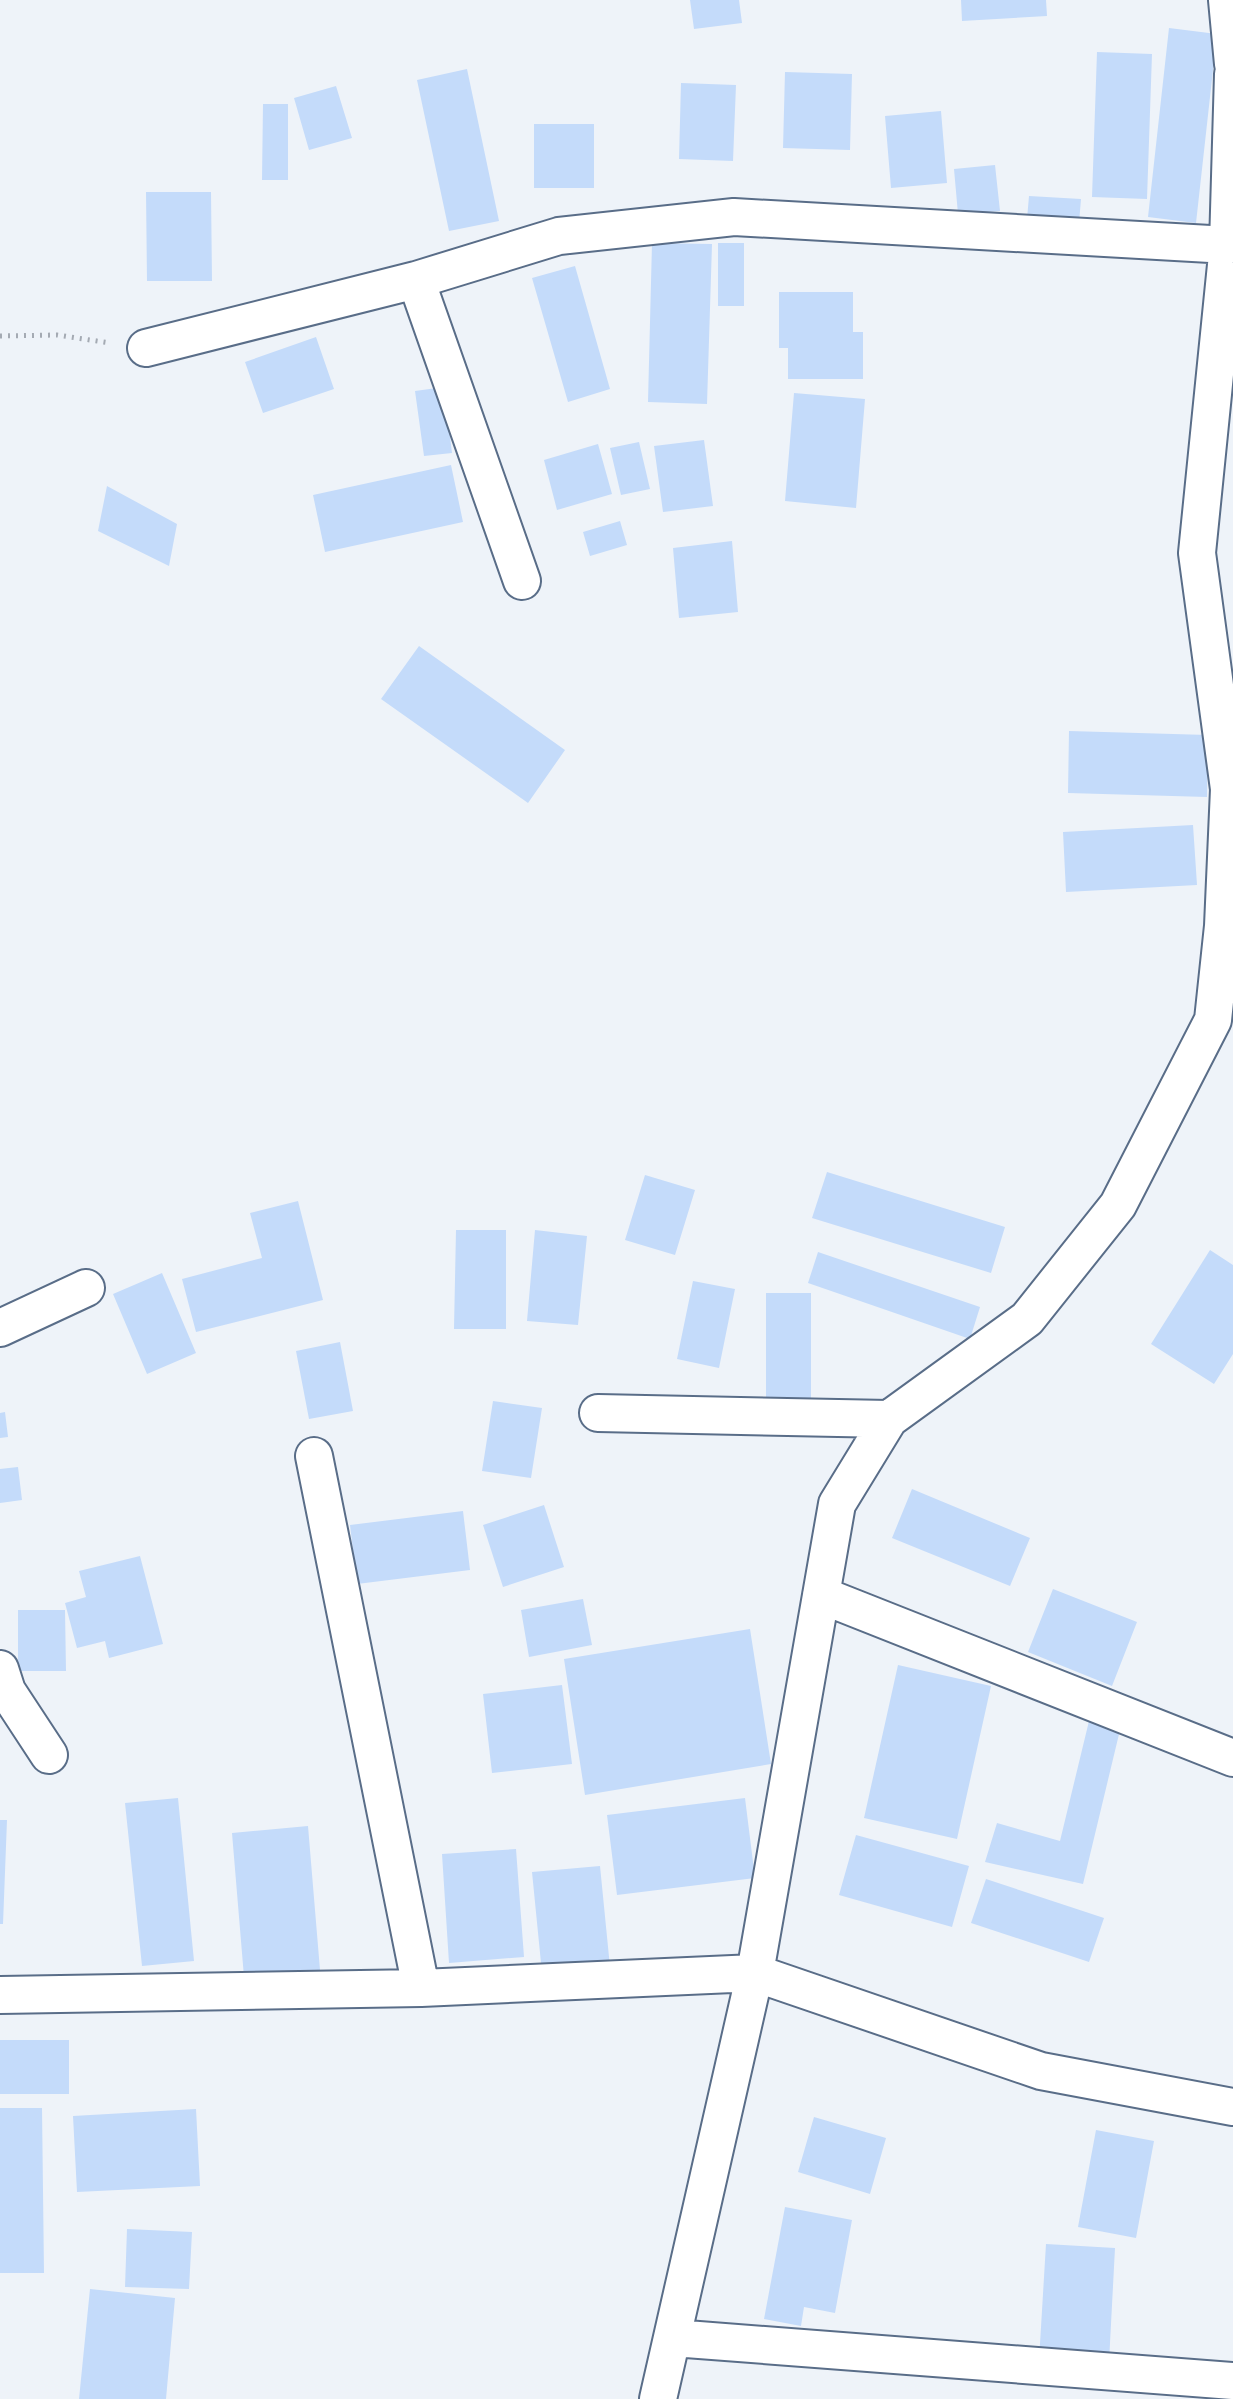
<svg xmlns="http://www.w3.org/2000/svg" width="1233" height="2399" viewBox="0 0 1233 2399" font-family="Overpass,sans-serif">
<style>
.building{fill:#c4dbfa}
.lines{fill:none;stroke-linecap:round;stroke-linejoin:round}
.street-casing{stroke:#596d88;stroke-width:40}
.path{stroke:#a4aab3;stroke-width:5;stroke-dasharray:2 6;stroke-linecap:butt}
.street{stroke:#fff;stroke-width:36}
</style>
<rect width="100%" height="100%" fill="#eef3f9"/>
<path class="building" d="M690 0H739L742 23 694 29Z
M961 0H1046L1047 16 962 21Z
M1169 28 1217 34 1196 223 1148 217Z
M1097 52 1152 54 1147 199 1092 197Z
M467 69 499 221 449 231 417 80Z
M785 72 852 74 850 150 783 148Z
M681 83 736 85 733 161 679 159Z
M336 86 352 138 309 150 294 98Z
M263 104H288V180H262Z
M941 111 947 183 891 188 885 116Z
M534 124H594V188H534Z
M995 165 1000 211 958 214 954 169Z
M146 192H211L212 281H147Z
M1029 196 1081 199 1079 223 1027 219Z
M652 243 712 244 707 404 648 402Z
M718 243H744V306H718Z
M575 266 610 389 568 402 532 278Z
M779 292H853V332H863V379H788V348H779Z
M316 337 334 389 263 413 245 362Z
M444 387 452 453 424 456 415 391Z
M794 393 865 399 856 508 785 501Z
M704 440 713 506 663 512 654 446Z
M639 442 650 489 621 495 610 448Z
M598 444 612 494 557 510 544 460Z
M451 465 463 522 325 552 313 495Z
M107 486 177 524 169 566 98 531Z
M620 521 627 545 590 556 583 532Z
M732 541 738 612 679 618 673 548Z
M419 646 565 750 528 803 381 699Z
M1069 731 1208 735 1207 797 1068 793Z
M1193 825 1197 885 1066 892 1063 832Z
M827 1172 1005 1227 991 1273 812 1218Z
M645 1175 695 1190 675 1255 625 1240Z
M298 1201 323 1300 196 1332 182 1279 262 1258 250 1213Z
M456 1230H506V1329H454Z
M535 1230 587 1236 578 1325 527 1321Z
M1210 1250 1233 1265V1354L1214 1384 1151 1344Z
M818 1252 980 1307 970 1339 808 1283Z
M162 1273 196 1353 147 1374 113 1294Z
M693 1281 735 1289 719 1368 677 1359Z
M766 1293H811V1408H766Z
M340 1342 353 1411 309 1419 296 1351Z
M493 1401 542 1408 531 1478 482 1471Z
M5 1412 8 1437 0 1438V1413Z
M18 1467 22 1500 0 1503V1469Z
M912 1489 1030 1538 1010 1586 892 1538Z
M544 1505 564 1567 503 1587 483 1525Z
M463 1511 470 1570 357 1584 350 1525Z
M140 1556 163 1644 109 1658 105 1641 77 1648 65 1603 86 1597 79 1571Z
M1053 1589 1137 1622 1112 1686 1028 1652Z
M583 1599 592 1645 529 1657 521 1610Z
M18 1610H65L66 1671H18Z
M750 1629 771 1764 585 1795 564 1659Z
M898 1665 991 1686 957 1839 864 1818Z
M562 1685 572 1764 492 1773 483 1694Z
M1089 1721 1120 1730 1083 1884 985 1862 997 1823 1060 1841Z
M178 1798 194 1961 142 1966 125 1803Z
M745 1798 755 1878 617 1895 607 1815Z
M0 1820H7L3 1924H0Z
M308 1826 321 1982 245 1989 232 1833Z
M856 1835 969 1866 952 1927 839 1895Z
M516 1849 524 1957 449 1963 442 1854Z
M600 1866 610 1967 542 1973 532 1872Z
M986 1879 1104 1918 1089 1962 971 1923Z
M0 2040H69V2094H0Z
M0 2108H42L44 2273H0Z
M196 2109 200 2186 77 2192 73 2116Z
M814 2117 886 2138 870 2194 798 2172Z
M1096 2130 1154 2141 1136 2238 1078 2227Z
M785 2207 852 2220 835 2313 804 2307 801 2326 764 2319Z
M127 2229 192 2232 189 2289 125 2287Z
M1046 2244 1115 2248 1108 2381 1038 2377Z
M90 2289 175 2298 166 2399H79Z"/>
<g class="lines">
<g class="street-casing">
<path id="street" d="M1227 0 1233 64
M416 280 522 581
M146 348 416 280 559 236 734 217 1228 245
M0 1328 86 1288
M598 1413 889 1419
M314 1456 421 1988
M821 1595 1233 1758
M0 1669 7 1691 49 1755
M0 1995 421 1988 755 1973 1041 2071 1233 2107
M673 2338 1233 2381
M658 2399 755 1973 837 1504 889 1419 1027 1319 1118 1205 1213 1020 1223 926 1229 789 1197 553 1228 245 1233 74"/>
</g>
<path class="path" d="M0 336 57 335 110 343"/>
<use href="#street" class="street"/>
</g>
</svg>
